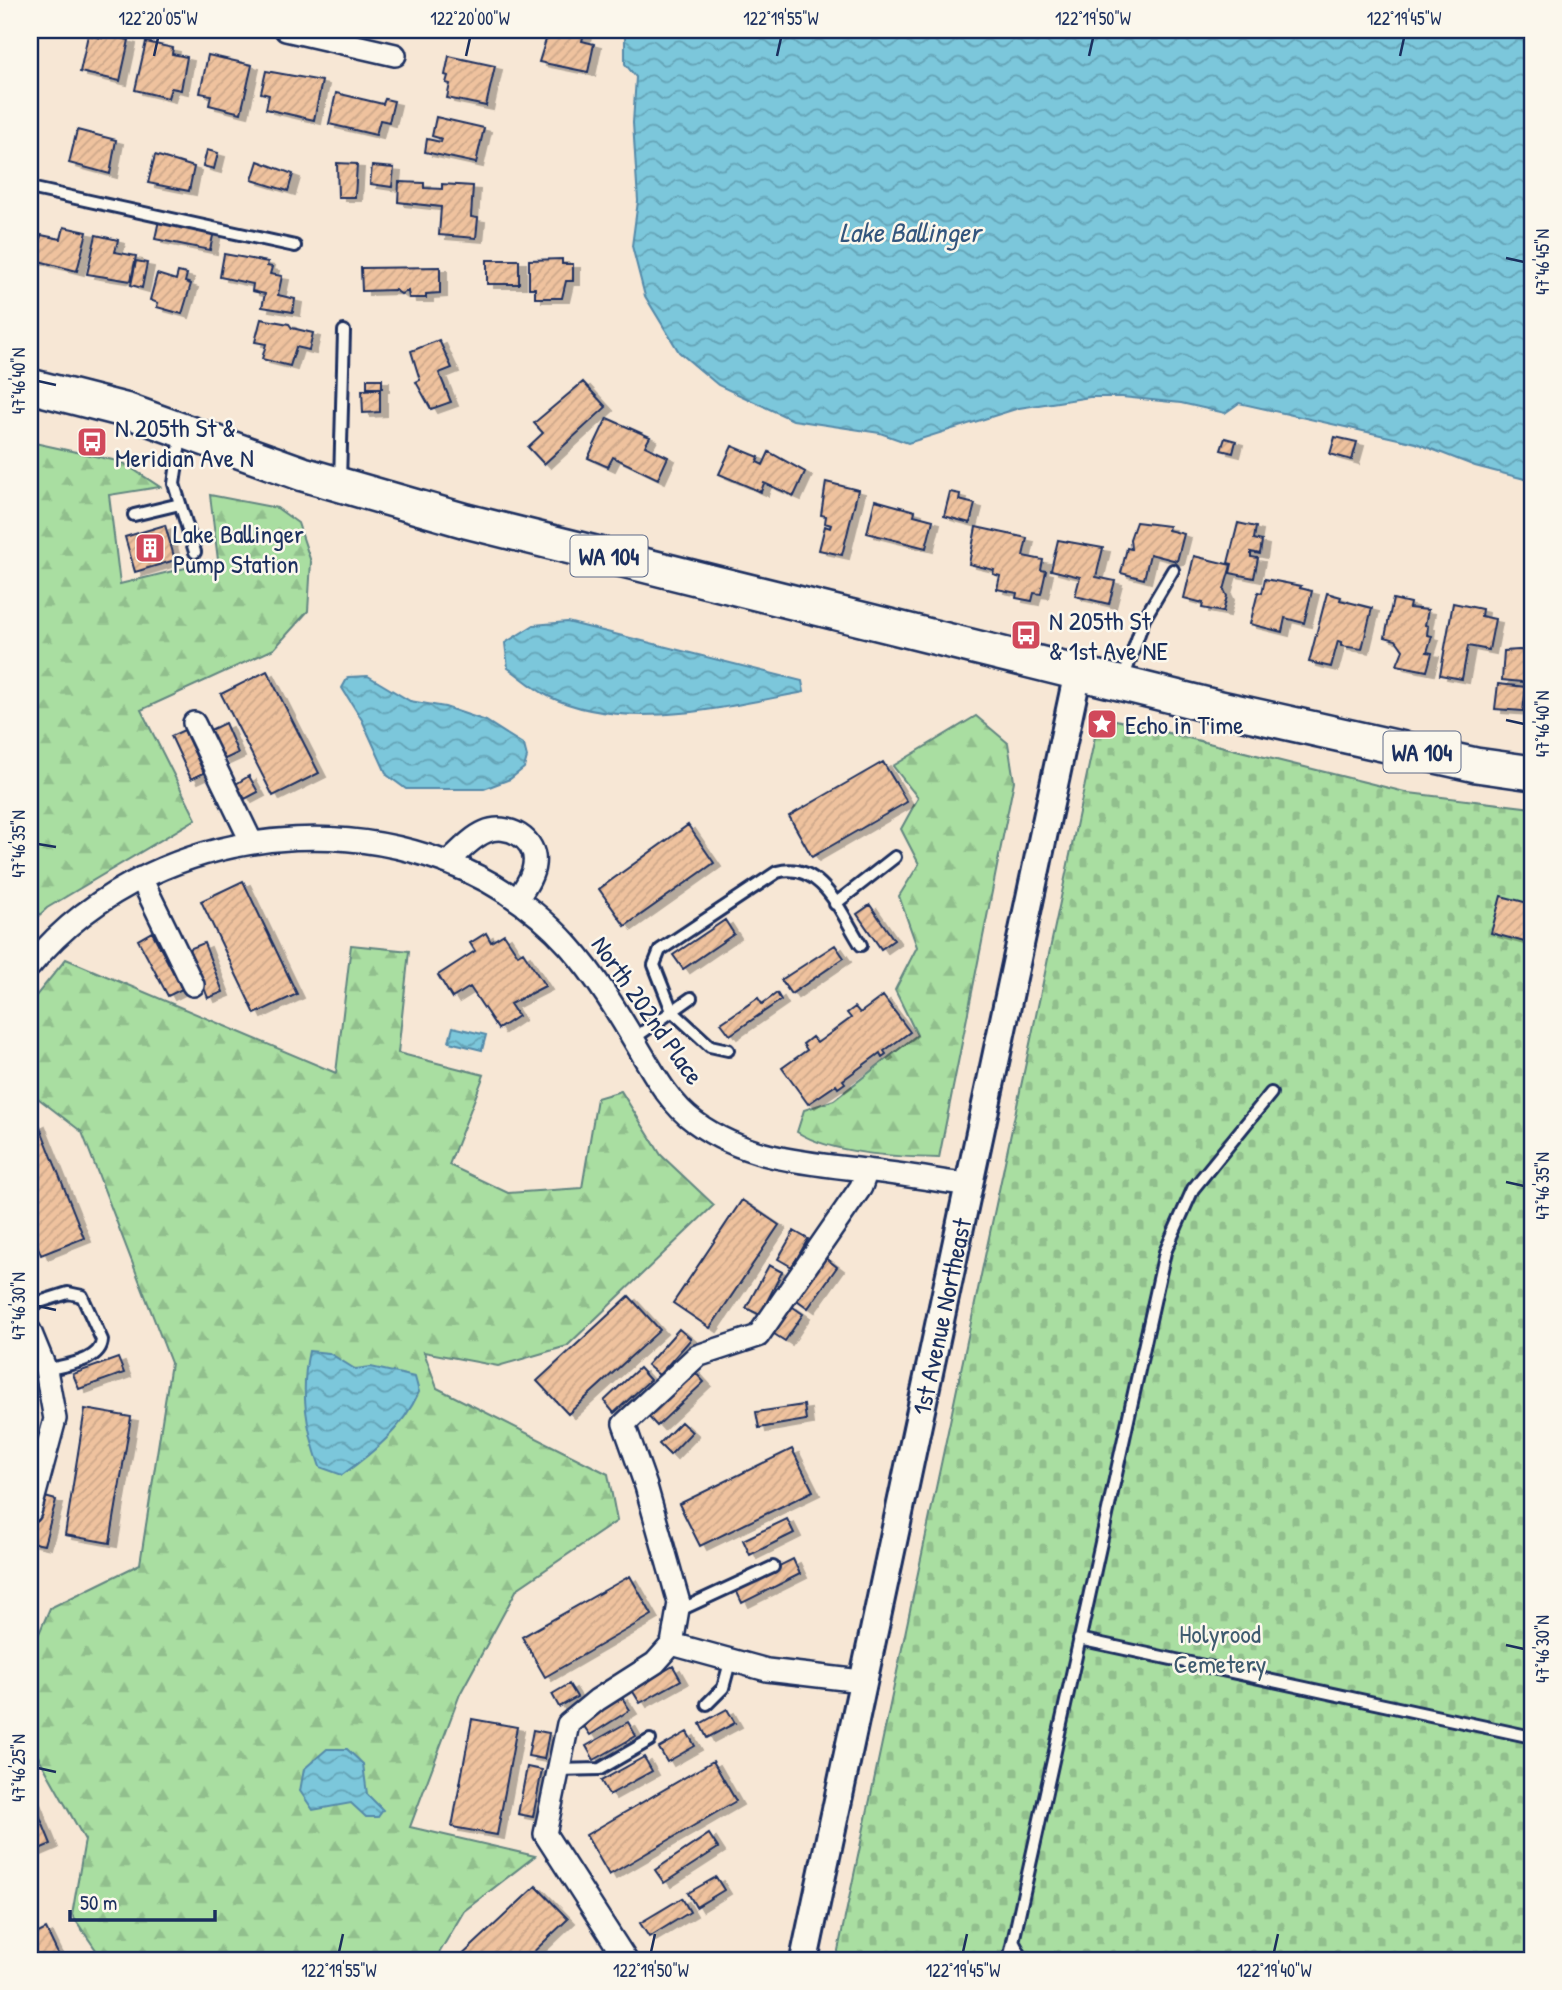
<svg xmlns="http://www.w3.org/2000/svg" width="1562" height="1990" viewBox="0 0 1562 1990" font-family="'Patrick Hand',sans-serif">
<style>
.forest{fill:url(#forest-firs);stroke:#628680;stroke-width:2}
.cemetery{fill:url(#cemetery-stones);stroke:#628680;stroke-width:2}
.water{fill:url(#water-waves);stroke:#558aa9;stroke-width:2}
.building{fill:url(#building-hatch);stroke:#1b2f5e;stroke-width:2;filter:url(#shadow)}
.lines{fill:none;stroke-linecap:round;stroke-linejoin:round}
.service-casing{stroke:#1b2f5e;stroke-width:16}
.minor-casing{stroke:#1b2f5e;stroke-width:26}
.tertiary-casing{stroke:#1b2f5e;stroke-width:32}
.primary-casing{stroke:#1b2f5e;stroke-width:38}
.service{stroke:#fbf7ec;stroke-width:10}
.minor{stroke:#fbf7ec;stroke-width:21}
.tertiary{stroke:#fbf7ec;stroke-width:26}
.primary{stroke:#fbf7ec;stroke-width:33}
.ticks{fill:none;stroke:#1b2f5e;stroke-width:2.5}
.labels{text-anchor:middle;dominant-baseline:central;stroke-width:5;stroke-linejoin:round;paint-order:stroke}
.shield{fill:#fbf7ec;stroke:#5e6b89;stroke-width:2}
.shield-label{font-size:24px;font-weight:bold;fill:#1b2f5e}
.poi-label{font-size:26px;fill:#1b2f5e;stroke:#fbf7ec;text-anchor:start}
.street-label{font-size:26px;fill:#1b2f5e;stroke:#fbf7ec}
.park-label{font-size:26px;fill:#3e5b6f;stroke:#fbf7ec}
.water-label{font-size:28px;font-style:italic;fill:#33557d;stroke:#fbf7ec}
.neatline{fill:none;stroke:#1b2f5e;stroke-width:2.5}
.ticks-label{font-size:18px;text-anchor:middle;fill:#1b2f5e}
</style>
<defs>
<pattern id="forest-firs" width="22" height="20" patternUnits="userSpaceOnUse" patternTransform="scale(1.75)"><rect width="22" height="20" fill="#a9dea1"/><path d="M5 1l3.5 6h-7zM16 11l3.5 6h-7z" fill="#91bf8d"/></pattern>
<pattern id="cemetery-stones" width="16" height="16" patternUnits="userSpaceOnUse" patternTransform="scale(1.75)"><rect width="16" height="16" fill="#a9dea1"/><path d="M2 7V4a2 2 0 0 1 4 0v3zM10 15v-3a2 2 0 0 1 4 0v3z" fill="#91bf8d"/></pattern>
<pattern id="water-waves" width="16" height="10" patternUnits="userSpaceOnUse" patternTransform="scale(1.75)"><rect width="16" height="10" fill="#7bc7db"/><path d="M0 5q4-4 8 0t8 0" fill="none" stroke="#64a2b5"/></pattern>
<pattern id="building-hatch" width="6" height="6" patternUnits="userSpaceOnUse" patternTransform="scale(1.75)"><rect width="6" height="6" fill="#efc29e"/><path d="M-1 1l2-2M0 6l6-6M5 7l2-2" fill="none" stroke="#cca78a"/></pattern>
<filter id="shadow"><feDropShadow dx="7" dy="4" stdDeviation="0" flood-color="#0004"/></filter>
</defs>
<rect width="100%" height="100%" fill="#f7e7d5"/>
<filter id="ink" filterUnits="userSpaceOnUse"><feTurbulence type="fractalNoise" baseFrequency=".0143" numOctaves="2"/><feDisplacementMap in="SourceGraphic" scale="14" xChannelSelector="R" yChannelSelector="G"/><feConvolveMatrix kernelMatrix="1 2 1 2 8 2 1 2 1" color-interpolation-filters="sRGB"/></filter>
<g filter="url(#ink)">
<path class="forest" d="M30 442 122 462 160 487 109 495 120 584 218 560 210 495 277 508 298 523 311 562 308 611 274 649 141 710 196 819 47 908 30 924Z
M976 716 1008 743 1014 781 939 1158C897 1157 832 1154 797 1132L804 1110 834 1100 917 1035 895 990 917 947 899 896 919 864 901 829 918 798 893 766Z
M351 945 409 951 398 1053 484 1075 449 1165 508 1193 582 1188 597 1098 621 1091 661 1155 714 1205 567 1346 498 1366 424 1352 437 1388 608 1474 617 1521 517 1589 460 1694 410 1827 535 1856 464 1911 435 1960H103L72 1915 85 1840 30 1742V1654L50 1608 140 1564 171 1363 82 1132 30 1092V1003L66 959 336 1073Z"/>
<path class="cemetery" d="M1116 720 1409 793 1532 808V1960H836L1096 732Z"/>
<path class="water" d="M625 30H1532V481L1475 466 1416 443 1239 403 1225 413 1181 403 1122 397H1090L1019 408 908 443 880 433 793 420 718 385 679 352 645 296 632 246 638 201 633 123 636 77 625 64Z
M567 622 802 681 804 692C725 707 624 733 548 696 534 689 521 677 508 668L505 643 534 625Z
M368 676 410 701 445 707 486 721 524 745 527 757 524 768 510 779 484 789H406L387 775 362 720 342 688 348 677Z
M453 1027 486 1035 482 1050 449 1042Z
M309 1351 329 1353 355 1369 371 1367 415 1377 419 1392C402 1429 374 1452 342 1475L320 1467C306 1428 300 1392 309 1351Z
M327 1749H347L363 1764 367 1794 383 1810 378 1817H366L351 1803 313 1810 300 1791 304 1769Z"/>
<path class="building" d="M549 30H585L582 41 594 44 588 72 539 62Z
M103 34 129 40 120 81 80 72 88 35 102 38Z
M146 42 173 48 172 54 187 57 181 90 171 88 168 98 135 90Z
M208 55 252 65 241 113 209 105 211 95 200 93Z
M449 56 495 66 486 106 447 98 450 84 446 83 448 76 445 75Z
M266 71 322 81 314 120 266 109 269 95 261 93Z
M336 93 383 104 385 99 394 101 389 122 380 120 376 135 329 124Z
M436 117 484 128 476 163 425 152 427 139 441 142 442 139 432 136Z
M77 130 116 140 110 174 69 163Z
M207 150 218 153 214 169 203 166Z
M155 155 194 167 189 191 148 183Z
M258 161 293 174 288 191 252 180Z
M337 163 357 164 355 197H338Z
M372 166 394 168 392 187 370 184Z
M399 182 424 183V188L442 189V184L473 186 471 217 478 218 476 238 439 235 441 207 398 202Z
M159 220 214 231 210 250 155 239Z
M64 227 87 232 77 271 35 260 41 235 61 239Z
M96 235 118 240 115 252 136 256 131 281 87 274Z
M224 254 268 262 267 266 272 267 270 274 282 276 278 295 295 299 293 312 262 307 265 294 252 291 253 284 220 277Z
M562 259V264H573V281H566L562 298H535V288H529V260Z
M487 260H519V284H487Z
M136 261 147 263 142 288 131 285Z
M440 267V293L426 294V298H409L408 291 401 294 395 290 362 291 361 268Z
M178 272 187 274 185 282 191 284 182 314 157 307 158 303 150 300 157 274 176 280Z
M261 319 289 324 292 328 313 333 309 350 296 347 290 366 262 359 266 344 255 342Z
M439 340 452 368 439 373 451 402 431 409 416 382 420 380 411 351Z
M367 379H382V388H367Z
M583 382 606 407 544 464 528 447 543 433 534 423Z
M380 389V412L363 413 362 390Z
M607 418 650 437 645 446 668 457 658 479 613 457 608 467 588 458Z
M1335 437 1357 442 1352 460 1330 454Z
M1225 438 1236 441 1233 453 1221 450Z
M732 446 759 457 757 462 763 465 769 452 805 472 794 496 764 483 761 492 719 474Z
M826 482 858 490 842 555 819 550 825 526 830 528 831 525 825 523 826 516 821 515Z
M950 492 960 494 959 500 975 504 970 523 944 516Z
M875 500 915 511 914 515 933 520 926 548 867 533Z
M1136 522 1169 526 1168 530 1184 534 1177 561 1150 554 1144 579 1121 573 1127 548 1131 549 1130 539Z
M1238 523 1256 527 1254 539 1262 541 1260 554 1251 552V557L1258 558 1254 578 1230 573 1232 564 1228 563Z
M165 525 175 560 135 572 125 537Z
M976 527 1027 538 1023 556 1043 560 1041 570 1046 571 1041 594 1034 593 1032 601 1016 598 1017 593 997 589 1000 576 993 574 994 570 969 564Z
M1058 540 1103 548 1096 577 1115 581 1109 604 1075 596 1080 577 1051 570Z
M1194 556 1231 565 1224 590 1227 596 1223 612 1202 608 1203 603 1184 598Z
M1265 579 1301 586 1300 588 1312 591 1304 623 1285 618 1282 632 1250 624 1258 592 1262 593Z
M1327 593 1341 597 1340 600 1372 608 1362 649 1341 646V642L1338 641 1331 667 1309 662Z
M1393 599 1410 603 1409 608 1428 610 1425 625 1428 626 1427 635 1432 636 1427 652 1432 653 1427 671 1397 665 1403 650 1396 640 1385 637Z
M1453 603 1482 609 1481 616 1495 619 1489 650 1468 646 1462 679 1440 675Z
M1519 650 1532 651V683L1502 680 1504 651Z
M267 671 319 773 273 796 221 694Z
M1498 684 1526 687 1523 711 1495 709Z
M225 723 238 753 223 760 210 730Z
M184 730 204 773 191 779 171 736Z
M883 762 907 802 812 857 789 816Z
M249 776 258 792 245 799 236 784Z
M688 825 714 863 625 926 599 889Z
M243 881 297 994 255 1014 201 901Z
M1501 896 1532 904V944L1491 933Z
M870 905 894 940 881 949 857 914Z
M725 920 734 934 683 969 673 955Z
M152 932 182 989 168 996 138 940Z
M486 933 491 942 504 934 518 955 523 952 545 986 510 1004 518 1016 498 1029 470 987 452 998 438 975 475 951 470 943Z
M204 943 223 992 208 998 189 949Z
M835 945 844 958 791 994 781 980Z
M777 993 781 1000 730 1035 721 1023 758 998 762 1004Z
M883 996 910 1032 884 1051 886 1054 882 1057 880 1053 843 1080 845 1083 838 1088 836 1085 808 1104 782 1068 807 1050 803 1044 812 1037 817 1043 851 1018 847 1013 855 1007 860 1013Z
M38 1122 84 1238 41 1255 30 1226V1126Z
M742 1200 779 1225 710 1328 673 1303Z
M794 1231 808 1239 792 1267 778 1259Z
M824 1257 837 1267 808 1308 794 1298Z
M769 1265 782 1272 760 1315 746 1308Z
M629 1296 660 1330 568 1414 537 1381Z
M790 1305 803 1314 785 1341 771 1332Z
M679 1329 691 1339 659 1375 647 1365Z
M118 1358 124 1373 79 1389 73 1374Z
M639 1368 650 1380 614 1413 604 1401Z
M693 1370 704 1382 657 1426 646 1414Z
M804 1405 806 1420 759 1428 756 1412Z
M85 1409 131 1417 110 1543 65 1535Z
M681 1422 692 1432 670 1455 659 1444Z
M792 1449 813 1491 700 1546 679 1504Z
M41 1496 56 1500 44 1545 30 1542Z
M787 1519 794 1533 750 1555 743 1540Z
M793 1559 800 1574 742 1603 735 1588Z
M630 1576 652 1615 545 1677 522 1637Z
M673 1666 681 1680 640 1703 632 1690Z
M569 1684 577 1697 559 1707 552 1694Z
M621 1696 630 1710 590 1735 581 1722Z
M727 1709 735 1723 707 1738 700 1724Z
M472 1719 517 1727 497 1835 452 1827Z
M628 1722 636 1736 594 1760 586 1746Z
M533 1730 549 1733 544 1759 528 1756Z
M687 1732 695 1746 667 1762 659 1748Z
M644 1757 652 1771 609 1795 601 1781Z
M713 1761 736 1801 609 1875 586 1835Z
M527 1767 542 1770 533 1817 518 1814Z
M30 1793 51 1844 30 1853Z
M709 1834 718 1848 664 1883 655 1870Z
M716 1877 724 1890 696 1907 688 1893Z
M536 1886 568 1919 525 1960H457Z
M682 1898 690 1912 649 1937 640 1923Z
M46 1929 61 1960H30V1937Z"/>
<g class="lines">
<g class="service-casing">
<path id="service" d="M30 188 295 246
M181 436 174 484 195 552
M340 482 344 331
M134 515 180 504
M1123 680 1144 619 1173 570
M835 904 895 857
M633 1039 691 998
M728 1050 710 1046 672 1011 654 965 660 950 777 872C822 860 841 914 861 945
M30 1305 68 1293 82 1296 102 1340C101 1362 63 1365 46 1370
M678 1611 773 1567
M1079 1639 1532 1737
M707 1704 723 1688 730 1662
M556 1770 600 1769 650 1740
M1013 1941 1023 1960
M1009 1960 1165 1252 1193 1189 1271 1093"/>
</g>
<g class="minor-casing">
<path id="minor" d="M286 30 395 55
M194 723 252 843
M447 863C458 853 471 838 485 832 507 822 538 839 534 865 533 877 523 890 517 900
M141 878 193 985
M30 966C159 808 430 791 569 946 596 976 618 1013 638 1047 654 1074 670 1104 695 1122 745 1159 806 1163 865 1170 900 1174 935 1180 970 1185
M30 1331 46 1370 55 1419 30 1512
M672 1644 767 1670 861 1681
M626 1960 545 1834 568 1724 597 1700 655 1663 672 1644 679 1603 646 1486 624 1424 697 1356 758 1336 861 1187 867 1170"/>
</g>
<g class="tertiary-casing">
<g id="tertiary">
<path id="s1" d="M804 1960 1078 672"/>
</g>
</g>
<g class="primary-casing">
<path id="primary" d="M30 386 128 411 303 474 466 521 1212 706 1476 765 1532 773"/>
</g>
<use href="#service" class="service"/>
<use href="#minor" class="minor"/>
<use href="#tertiary" class="tertiary"/>
<use href="#primary" class="primary"/>
</g>
</g>
<path class="ticks" d="M154 56 158 38M466 56 470 38M777 56 781 38M1089 56 1093 38M1400 56 1404 38M1506 258 1524 262M38 381 56 385M1506 720 1524 724M38 844 56 847M1506 1182 1524 1186M38 1306 56 1310M1506 1645 1524 1649M38 1768 56 1772M339 1952 343 1934M651 1952 655 1934M963 1952 967 1934M1274 1952 1278 1934"/>
<defs>
<g id="bus-square" transform="scale(1.575)"><rect x="-9" y="-9" width="18" height="18" rx="4" fill="#d1495b" stroke="#fbf7ec"/><path d="M-5-6H5V4H4V6H2V4H-2V6H-4V4H-5ZM-3.5-4V0h7V-4ZM-3.5 1.2v1.5H-2V1.2ZM2 1.2v1.5H3.5V1.2Z" fill="#fff"/></g>
<g id="building-square" transform="scale(1.575)"><rect x="-9" y="-9" width="18" height="18" rx="4" fill="#d1495b" stroke="#fbf7ec"/><path d="M-4-6H4V6H1V3H-1V6H-4ZM-2.5-4.3h1.7v1.8h-1.7ZM.8-4.3h1.7v1.8H.8ZM-2.5-1h1.7V.8h-1.7ZM.8-1h1.7V.8H.8Z" fill="#fff"/></g>
<g id="sight-square" transform="scale(1.575)"><rect x="-9" y="-9" width="18" height="18" rx="4" fill="#d1495b" stroke="#fbf7ec"/><path d="M0-6L1.8-2.2L6-1.7L2.9 1.2L3.7 5.4L0 3.3L-3.7 5.4L-2.9 1.2L-6-1.7L-1.8-2.2Z" fill="#fff"/></g>
</defs>
<g fill-rule="evenodd">
<use href="#bus-square" x="92" y="442"/>
<use href="#building-square" x="150" y="548"/>
<use href="#bus-square" x="1026" y="635"/>
<use href="#sight-square" x="1102" y="724"/>
</g>
<g class="labels">
<g class="shield">
<rect x="570.5" y="535.5" width="77" height="41" rx="5"/>
<rect x="1383.5" y="731.5" width="77" height="41" rx="5"/>
</g>
<g class="shield-label">
<text x="609" y="556">WA 104</text>
<text x="1422" y="752">WA 104</text>
</g>
<g class="poi-label">
<text x="115" y="427">N 205th St &amp;<tspan x="115" dy="30">Meridian Ave N</tspan></text>
<text x="173" y="533">Lake Ballinger<tspan x="173" dy="30">Pump Station</tspan></text>
<text x="1049" y="620">N 205th St<tspan x="1049" dy="30">&amp; 1st Ave NE</tspan></text>
<text x="1125" y="724">Echo in Time</text>
</g>
<g class="street-label">
<text transform="translate(648 1010) rotate(55)">North 202nd Place</text>
<text stroke="none"><textPath href="#s1" startOffset="658">1st Avenue Northeast</textPath></text>
</g>
<g class="park-label">
<text x="1220" y="1633">Holyrood<tspan x="1220" dy="30">Cemetery</tspan></text>
</g>
<g class="water-label">
<text x="910" y="232">Lake Ballinger</text>
</g>
</g>
<rect width="1562" height="1990" fill="none" stroke="#fbf7ec" stroke-width="77"/>
<path d="M70 1910v10h145v-10" fill="none" stroke="#1b2f5e" stroke-width="3.5"/>
<text x="80" y="1910" font-size="21" fill="#1b2f5e" stroke="#fbf7ec" stroke-width="5" paint-order="stroke">50 m</text>
<rect x="38" y="38" width="1486" height="1914" class="neatline"/>
<g class="ticks-label">
<text x="158" y="25">122°20'05"W</text>
<text x="470" y="25">122°20'00"W</text>
<text x="781" y="25">122°19'55"W</text>
<text x="1093" y="25">122°19'50"W</text>
<text x="1404" y="25">122°19'45"W</text>
<text transform="translate(1543 262) rotate(-90)" y="6">47°46'45"N</text>
<text transform="translate(19 381) rotate(-90)" y="6">47°46'40"N</text>
<text transform="translate(1543 724) rotate(-90)" y="6">47°46'40"N</text>
<text transform="translate(19 844) rotate(-90)" y="6">47°46'35"N</text>
<text transform="translate(1543 1186) rotate(-90)" y="6">47°46'35"N</text>
<text transform="translate(19 1306) rotate(-90)" y="6">47°46'30"N</text>
<text transform="translate(1543 1649) rotate(-90)" y="6">47°46'30"N</text>
<text transform="translate(19 1768) rotate(-90)" y="6">47°46'25"N</text>
<text x="339" y="1977">122°19'55"W</text>
<text x="651" y="1977">122°19'50"W</text>
<text x="963" y="1977">122°19'45"W</text>
<text x="1274" y="1977">122°19'40"W</text>
</g>
</svg>
